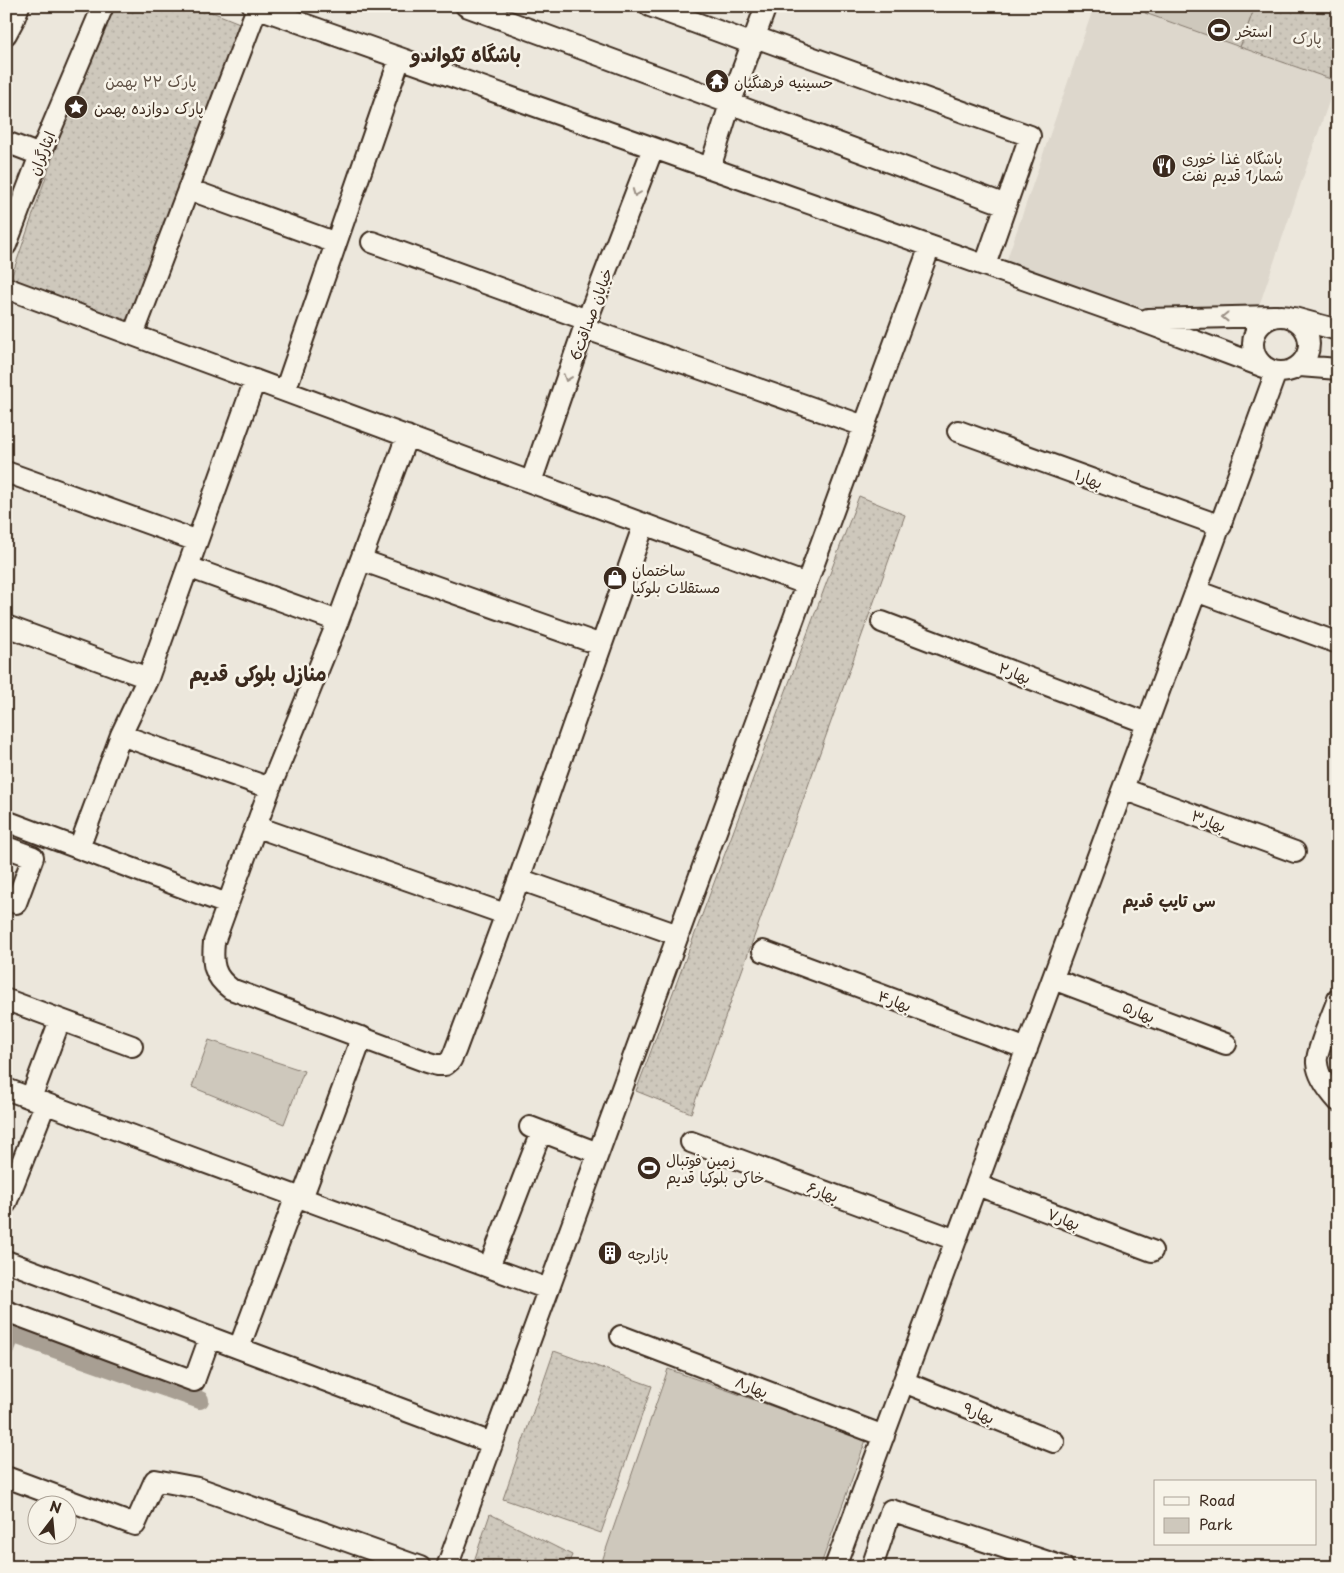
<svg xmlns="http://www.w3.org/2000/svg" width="1344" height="1573" viewBox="0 0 1344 1573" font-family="'Playpen Sans','Playpen Sans Arabic',sans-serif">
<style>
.built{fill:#ddd7cc}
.green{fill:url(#green-dots);stroke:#84796d}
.pitch{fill:#cec8bc;stroke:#84796d}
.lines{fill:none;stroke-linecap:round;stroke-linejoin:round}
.canal{stroke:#a89f93;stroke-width:18}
.minor-casing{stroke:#3b2a1e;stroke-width:24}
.minor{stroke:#f7f3e8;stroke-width:20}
.oneway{stroke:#998e83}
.labels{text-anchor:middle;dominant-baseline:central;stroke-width:5;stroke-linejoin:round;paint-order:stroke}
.poi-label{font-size:15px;fill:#3b2a1e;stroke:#f7f3e8;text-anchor:start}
.park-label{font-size:15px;fill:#605246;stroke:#f7f3e8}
.street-label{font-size:15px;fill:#3b2a1e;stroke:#f7f3e8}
.neighbourhood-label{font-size:16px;font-weight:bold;fill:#3b2a1e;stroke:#f7f3e8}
.district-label{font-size:20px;font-weight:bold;fill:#3b2a1e;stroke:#f7f3e8}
</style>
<defs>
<pattern id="green-dots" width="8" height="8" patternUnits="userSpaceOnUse" patternTransform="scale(1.25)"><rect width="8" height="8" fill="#cec8bc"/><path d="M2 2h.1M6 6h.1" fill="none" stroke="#b2aca1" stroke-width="1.8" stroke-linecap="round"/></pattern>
</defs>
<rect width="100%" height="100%" fill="#ece7dc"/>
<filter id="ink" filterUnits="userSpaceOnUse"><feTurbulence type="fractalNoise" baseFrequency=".02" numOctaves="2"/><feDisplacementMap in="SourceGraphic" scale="10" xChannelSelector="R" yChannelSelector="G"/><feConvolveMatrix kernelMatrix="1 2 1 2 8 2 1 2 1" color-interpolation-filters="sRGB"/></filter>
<g filter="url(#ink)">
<path class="built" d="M1094 6H1127L1336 81 1259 306 1130 307 1005 265Z"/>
<path class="green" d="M115 6H197L242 24 132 325 16 283 12 275 86 61 109 13Z
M1255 6H1338V75L1336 81 1240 47Z
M859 496 905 515 691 1113 636 1091Z
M554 1351 652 1386 601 1533 503 1499Z
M490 1514 572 1555 567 1567H472Z"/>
<path class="pitch" d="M1147 6H1255L1240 47 1145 13Z
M209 1040 304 1071 284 1124 192 1087Z
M668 1369 866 1440 820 1567H600Z"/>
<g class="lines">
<path class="canal" d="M6 1349 12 1334 200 1400"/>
<g class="minor-casing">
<path id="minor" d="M253 6 1136 319 1264 367
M466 6 1006 205
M650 6 753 44
M6 34 14 19 19 6
M755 37 1030 136 985 265
M6 142 40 155
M710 168 730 104 766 6
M188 189 336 243
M372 242 587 320
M6 245 40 155 103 6
M6 288 806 584
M1253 344a28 28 0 1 1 56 0a28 28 0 1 1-56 0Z
M1294 318 1338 330
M1148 319 1274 316
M584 328 864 426
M133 335 257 8
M1300 366 1338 369
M1276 372 1196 591 1338 643
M285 391 400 58
M958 431 1221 526
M407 436 338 621 270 788 214 942C212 963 213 976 231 989L427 1062 437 1065H445L451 1060 455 1051 519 879 644 524
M6 472 197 541
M531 482 584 328 653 148
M361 560 601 645
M188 567 338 621
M882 622 1147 723
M6 626 148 678
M121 735 270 788
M1123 789 1295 852
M6 821 227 904
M257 827 505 914
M6 847 33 857 16 903 6 899
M79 848 121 735 148 678 255 380
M519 879 678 935
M763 951 1027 1049
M1053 979 1226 1044
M1338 999C1334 1011 1315 1054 1317 1063 1318 1077 1329 1091 1338 1101
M7 1000 132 1046
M6 1089 548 1289
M31 1098 60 1020
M530 1127 598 1153
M691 1142 956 1240
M977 1185 1152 1251
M302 1198 362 1037
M6 1203 45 1104
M6 1261 492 1443
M489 1267 541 1132
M6 1311 194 1381 210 1337
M621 1336 884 1436
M239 1348 296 1196
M904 1382 1054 1442
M6 1477 135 1525 155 1480 198 1488 420 1567
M447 1567 930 246
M835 1567 1196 591
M872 1567 891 1510 1063 1567"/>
</g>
<use href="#minor" class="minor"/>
</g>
<defs><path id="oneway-chevron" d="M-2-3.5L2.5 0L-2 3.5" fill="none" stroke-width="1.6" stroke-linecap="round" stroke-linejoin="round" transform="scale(1.25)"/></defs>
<g class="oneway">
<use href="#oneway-chevron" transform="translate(636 193) rotate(111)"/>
<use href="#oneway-chevron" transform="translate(1225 317) rotate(179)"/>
<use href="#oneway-chevron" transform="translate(567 378) rotate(109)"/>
</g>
</g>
<defs>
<g id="stadium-disc" transform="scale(1.25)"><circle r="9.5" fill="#3b2a1e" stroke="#f7f3e8"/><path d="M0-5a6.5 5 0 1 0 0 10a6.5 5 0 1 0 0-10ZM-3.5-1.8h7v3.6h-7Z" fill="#fff"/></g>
<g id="temple-disc" transform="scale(1.25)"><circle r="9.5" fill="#3b2a1e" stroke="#f7f3e8"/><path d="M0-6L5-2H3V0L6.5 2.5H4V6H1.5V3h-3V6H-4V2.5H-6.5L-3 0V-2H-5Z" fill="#fff"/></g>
<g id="sight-disc" transform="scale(1.25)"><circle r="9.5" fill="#3b2a1e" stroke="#f7f3e8"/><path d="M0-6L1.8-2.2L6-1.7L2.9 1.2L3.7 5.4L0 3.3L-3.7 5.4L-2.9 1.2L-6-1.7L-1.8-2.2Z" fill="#fff"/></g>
<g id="restaurant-disc" transform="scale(1.25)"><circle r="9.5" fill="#3b2a1e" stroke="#f7f3e8"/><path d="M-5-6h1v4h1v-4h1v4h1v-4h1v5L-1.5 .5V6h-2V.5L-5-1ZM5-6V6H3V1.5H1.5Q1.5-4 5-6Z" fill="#fff"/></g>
<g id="shop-disc" transform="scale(1.25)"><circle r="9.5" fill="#3b2a1e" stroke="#f7f3e8"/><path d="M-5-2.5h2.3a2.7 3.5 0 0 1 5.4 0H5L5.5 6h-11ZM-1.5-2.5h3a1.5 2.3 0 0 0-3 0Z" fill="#fff"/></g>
<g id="building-disc" transform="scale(1.25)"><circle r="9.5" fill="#3b2a1e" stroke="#f7f3e8"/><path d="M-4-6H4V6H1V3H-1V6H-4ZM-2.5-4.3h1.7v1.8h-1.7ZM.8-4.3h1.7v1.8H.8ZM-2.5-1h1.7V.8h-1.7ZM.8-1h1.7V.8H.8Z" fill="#fff"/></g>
</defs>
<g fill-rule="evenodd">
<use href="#stadium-disc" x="1219" y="30"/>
<use href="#temple-disc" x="717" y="81"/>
<use href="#sight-disc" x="76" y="107"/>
<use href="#restaurant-disc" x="1164" y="166"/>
<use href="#shop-disc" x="615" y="578"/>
<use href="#stadium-disc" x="649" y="1168"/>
<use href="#building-disc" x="610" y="1253"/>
</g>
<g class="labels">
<g class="poi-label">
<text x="1236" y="30">استخر</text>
<text x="734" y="81">حسینیه فرهنگیان</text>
<text x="94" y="107">پارک دوازده بهمن</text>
<text x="1182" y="157">باشگاه غذا خوری<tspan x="1182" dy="17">شمار1 قدیم نفت</tspan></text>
<text x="632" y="569">ساختمان<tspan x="632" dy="17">مستقلات بلوکیا</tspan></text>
<text x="666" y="1159">زمین فوتبال<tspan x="666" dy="17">خاکی بلوکیا قدیم</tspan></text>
<text x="628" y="1253">بازارچه</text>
</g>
<g class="park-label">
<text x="1307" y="37">پارک</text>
<text x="151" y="80">پارک ۲۲ بهمن</text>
</g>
<g class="street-label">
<text transform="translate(41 153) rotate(-68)">ایثارگران</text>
<text transform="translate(590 314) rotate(-70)">خیابان صداقت6</text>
<text transform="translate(1089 478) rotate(20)">بهار۱</text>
<text transform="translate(1015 672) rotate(21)">بهار۲</text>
<text transform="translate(1209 820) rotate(20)">بهار۳</text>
<text transform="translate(895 1000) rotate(20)">بهار۴</text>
<text transform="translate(1139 1011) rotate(21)">بهار۵</text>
<text transform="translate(823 1191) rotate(20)">بهار۶</text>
<text transform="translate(1064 1218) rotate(21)">بهار۷</text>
<text transform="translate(752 1386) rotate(21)">بهار۸</text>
<text transform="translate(979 1412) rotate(22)">بهار۹</text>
</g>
<g class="neighbourhood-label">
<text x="1169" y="900">سی تایپ قدیم</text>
</g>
<g class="district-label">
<text x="466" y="54">باشگاه تکواندو</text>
<text x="258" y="673">منازل بلوکی قدیم</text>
</g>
</g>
<rect width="1344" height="1573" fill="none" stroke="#f7f3e8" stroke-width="25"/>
<rect x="12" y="12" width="1319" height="1548" fill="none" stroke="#3b2a1e" stroke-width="2" filter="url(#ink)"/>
<rect x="1154" y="1480" width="162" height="65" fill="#f7f3e8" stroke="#aca397"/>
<rect x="1164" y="1497" width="25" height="8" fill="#f7f3e8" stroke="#aca397"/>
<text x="1199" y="1506" font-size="15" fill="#3b2a1e">Road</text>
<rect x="1164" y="1518" width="25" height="15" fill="#cec8bc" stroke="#aca397"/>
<text x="1199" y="1530" font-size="15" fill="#3b2a1e">Park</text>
<g transform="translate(52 1520) rotate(16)"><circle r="24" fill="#f7f3e8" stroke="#aca397"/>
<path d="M0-4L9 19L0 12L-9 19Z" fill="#3b2a1e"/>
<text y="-8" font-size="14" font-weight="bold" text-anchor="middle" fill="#3b2a1e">N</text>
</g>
</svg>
